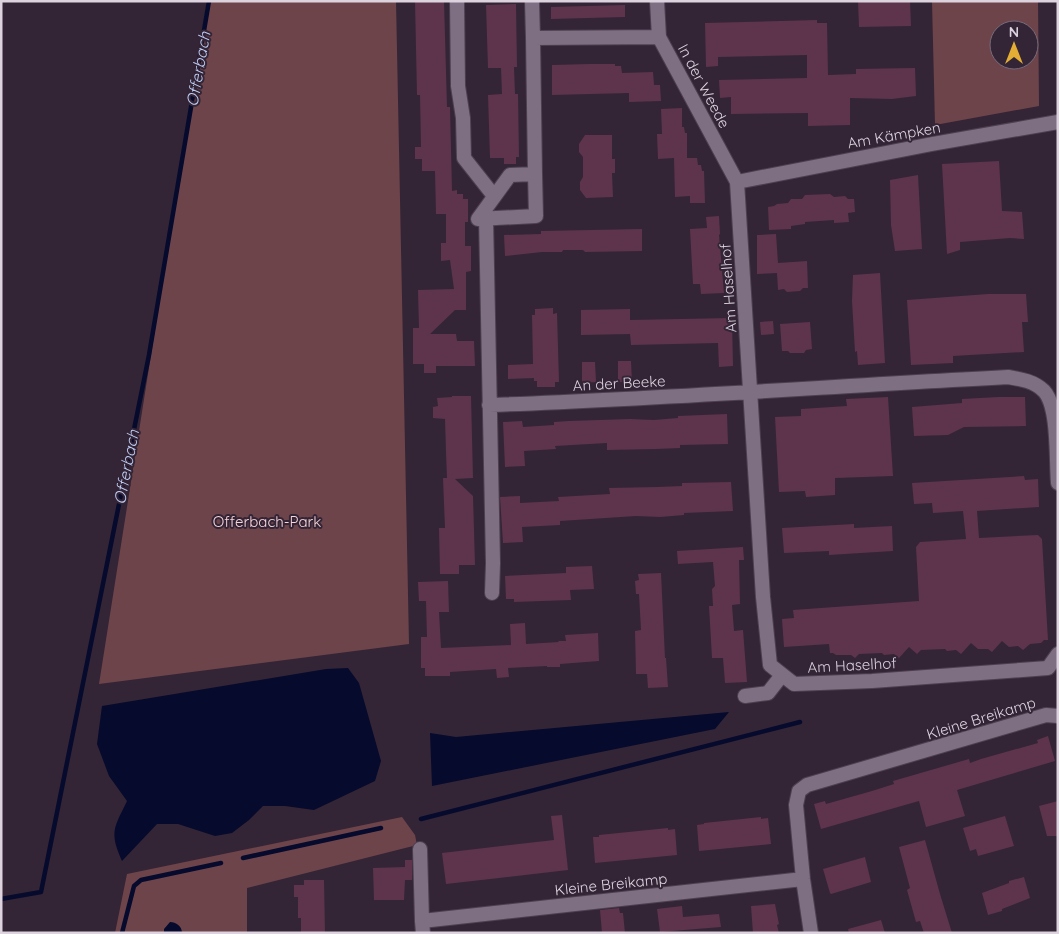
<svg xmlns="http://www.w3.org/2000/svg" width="1059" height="934" viewBox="0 0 1059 934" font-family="Quicksand,sans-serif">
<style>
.green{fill:#6e444b;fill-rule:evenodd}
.water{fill:#060a2c}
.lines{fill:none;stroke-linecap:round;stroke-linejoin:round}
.stream{stroke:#060a2c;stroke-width:4.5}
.building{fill:#5d344c}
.minor-casing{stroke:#4d4050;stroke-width:16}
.minor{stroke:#7f6f83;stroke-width:14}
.labels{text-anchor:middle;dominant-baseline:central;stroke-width:4;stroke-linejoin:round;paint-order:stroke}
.street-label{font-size:15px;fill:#ddd3df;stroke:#332536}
.park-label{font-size:15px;fill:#fad7db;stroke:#332536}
.water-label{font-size:16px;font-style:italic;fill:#c0cef7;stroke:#332536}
</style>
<rect width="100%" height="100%" fill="#332536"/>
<path class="green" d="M207 1H396L409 644 99 684Z
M932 1H1038L1039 106 935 125ZM999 30H1029V60H999Z
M402 817 415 835 417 845 247 888V933H115L127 874Z"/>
<path class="water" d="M348 668 359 683 381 761 375 781 314 810 285 806H263L249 820 232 833 215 836 178 824H157L122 861C109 832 114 828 127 801L109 776 97 744 102 706 326 669Z
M729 712 715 729 432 786 430 733 456 737Z
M170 922C176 922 182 926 182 933H164V929Z"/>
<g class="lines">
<path class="stream" d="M421 819 800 722
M243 858 381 828
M1 899 41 892 149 355 209 1
M122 933 134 886 141 880 221 863"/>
</g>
<path class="building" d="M415 1H444L447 107H450L452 191 457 190V194H463V199H468V222H465V246H471V271L466 272V310H455L430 334H456L457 341H474L475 366H436V373H424V364H413V328H419L418 290 454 289 450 260 441 261V243H446V214H436L435 171H422V159H415V147H421L420 95H417Z
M858 1H910L911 26 859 27Z
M516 4 517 67H514L515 94H518L519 157H516V164H504V158H490L488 95 502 94 501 68H488L486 5Z
M625 5V17L551 19V7Z
M817 20V23H827L828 75 856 74V69L915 68 916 96 892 99 850 98V125L808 126V113L731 114V97L720 98 719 80 807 78V55L718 57V66L706 67 705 23Z
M590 64H615V66H621L622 73 653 72 654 85H660L661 101 629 102V93L552 95V65Z
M682 108V127H684L685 133H687V158H697L698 165H701L702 171H704L705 203H690V196L675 197 674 158 658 159 657 134H662L661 109Z
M585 135H612V159H615V173H612L613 197 586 198 580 190V182L583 177V157L579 152V144Z
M999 161 1002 211 1022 212 1024 239 1010 238 960 242V250L947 254 942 164Z
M918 175 922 249 895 251 891 225 890 180Z
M830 194 834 197 845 196 848 199H854L855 212 848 213 849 222 834 223V220L805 222V224L791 226V229L769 230 768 207 774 206 777 204 788 203 791 199H802L805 195Z
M719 216 720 234 719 235 724 293 701 294 700 284H693L690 229 707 228 706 217Z
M642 229V251L585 252 583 250H563L562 252H542L505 256 504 235 541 234V231Z
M776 234 778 263 807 261 808 288H803L800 291 787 292 784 289 778 290 777 273 757 274V235Z
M880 273 885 363 858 365 857 351 855 352 852 301 853 275Z
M988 294H1026L1028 322H1022L1024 352 953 356V363L911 365 907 300Z
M553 308V314L557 313 559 382H555V387H537V381H534V378L508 379V365L533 364 532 315H535V309Z
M630 309V320L732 318 733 366 719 367 718 343 631 345 630 334 581 335V310Z
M773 321 774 334 761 335 760 322Z
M810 322 812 349 806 350 804 353H790L788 351H782L780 324Z
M618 361H631L632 382H618Z
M582 362H595L596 382 582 383Z
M452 396H471L473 478 455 479 473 496 475 565H459V574H440L439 528H445L443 478H447L446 452 445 419 433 418V407L438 406 437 398 452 397Z
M888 397 893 476 835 478V495L806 497 805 491 779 492 775 417 801 416V409L847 406 846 399Z
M999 397H1025L1026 426 964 427 948 435 914 436 912 407 962 403V399Z
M727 414 728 444 680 445V448L656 449 607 450V443L555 446 556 449 524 451 525 466 505 467 503 422 522 421 523 427 554 425V422L569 421 630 419 654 420 678 418V416Z
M1024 476 1025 480 1038 479 1039 507 977 511 979 538 1038 535 1042 539 1048 640H1044L1041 643 1030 644 1023 650 1018 646 1009 647 1002 641 992 652 988 649H978L971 643 961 654 956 650 947 651 945 649 921 650 917 654 909 647 899 658 894 654 884 655 882 653 859 654 855 658 851 655H836L833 653H830L829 644 784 647 782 619 794 618 793 610 919 601 916 547 920 542 966 539 963 511 933 513 932 503 914 504 912 483Z
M731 482 733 511 684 513V515L660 517 636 516 560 521V525L522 527 523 542 503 543 500 497 520 496V503L559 501 558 497 610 494 609 488 658 487 682 486V483Z
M854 524V528L892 526 893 551 829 555V551L784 553 782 528Z
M743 547 744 560H739L740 604 732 605 734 631 743 630 747 682 725 683 723 658H712L709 606H713L712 589 715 586 713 562 678 564 677 551Z
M592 566 594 589 570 590 571 600 514 602V599H506L505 576 566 573V567Z
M661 573 665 658H666L668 687 648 688 647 674H636L635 631 641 630 639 594H636L635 581 639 580 638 574Z
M448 581 449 612H439L441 648 511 645 510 624 525 623 526 644 559 642 558 641H566L565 635 598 633 599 661 560 664V667H547V666L508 668 509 677 497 678 496 669 450 672V676H425V668H421V637H427L426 601H419L418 582Z
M1048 736 1055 761 957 790 965 816 926 827 919 801 821 829 814 804 825 801 826 804 872 791 894 784 893 781 969 759 970 763 981 759 1038 743 1037 740Z
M1058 801V836H1047L1039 806Z
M562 815 568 870 446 884 442 853 554 840 551 816Z
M1005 816 1014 846 978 856 976 849 970 851 963 828Z
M761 817V819L768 818 771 844 699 851 697 825 704 824V823Z
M668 828V830L675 829 677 855 595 863 593 837H599V835Z
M925 840 940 894 952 933H924L920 921 916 922 907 890 910 888 899 847Z
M865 857 871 882 831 894 830 893 823 869Z
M405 860H412V880H405L404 900H374L373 868 405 867Z
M1024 877 1030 898 1002 909V911L988 915 982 893 1009 883V881Z
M304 880H324L325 933H301V918H298V897H294V885H304Z
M775 904 779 924 777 925 779 933H753L751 906Z
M682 906 683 917 719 914 721 927 660 932 657 909Z
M619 908 620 913H623L625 933H602L600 910Z
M881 920 885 933H849L848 929Z"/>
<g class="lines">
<g class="minor-casing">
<path id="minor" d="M457 1 458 86 463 118 464 158 494 196
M532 1 533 38
M657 1 659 37 737 182 763 597 770 665 794 684 872 681 1048 668 1058 654
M535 174 533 38 659 37
M535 174 536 216 478 219 510 175Z
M737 182 932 144 1058 122
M486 218 493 563 492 593
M489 405C662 399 835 386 1008 377 1020 379 1034 381 1044 391 1059 407 1056 460 1058 483
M745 696 768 693 782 675
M420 849 422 921
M423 933 422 921 803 879
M811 933 803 879 796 805 799 791 807 785 1046 715 1058 716"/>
</g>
<use href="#minor" class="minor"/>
</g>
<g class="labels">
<g class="street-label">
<text transform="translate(704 86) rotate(62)">In der Weede</text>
<text transform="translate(894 135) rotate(-10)">Am Kämpken</text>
<text transform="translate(728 288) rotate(-94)">Am Haselhof</text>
<text transform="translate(619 383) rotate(-3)">An der Beeke</text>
<text transform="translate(852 665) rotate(-3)">Am Haselhof</text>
<text transform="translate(981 718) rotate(-17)">Kleine Breikamp</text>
<text transform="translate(611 884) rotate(-6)">Kleine Breikamp</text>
</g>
<g class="park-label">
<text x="267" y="521">Offerbach-Park</text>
</g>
<g class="water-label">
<text transform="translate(198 69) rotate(-80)">Offerbach</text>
<text transform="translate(126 467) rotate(-79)">Offerbach</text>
</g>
</g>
<rect width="1059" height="934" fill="none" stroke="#ddd3df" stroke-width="5"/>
<g transform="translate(1014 45)"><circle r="24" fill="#332536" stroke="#776b7a"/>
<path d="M0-4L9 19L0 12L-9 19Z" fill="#e4ae35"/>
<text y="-8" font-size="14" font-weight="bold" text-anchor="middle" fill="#ddd3df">N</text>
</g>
</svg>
